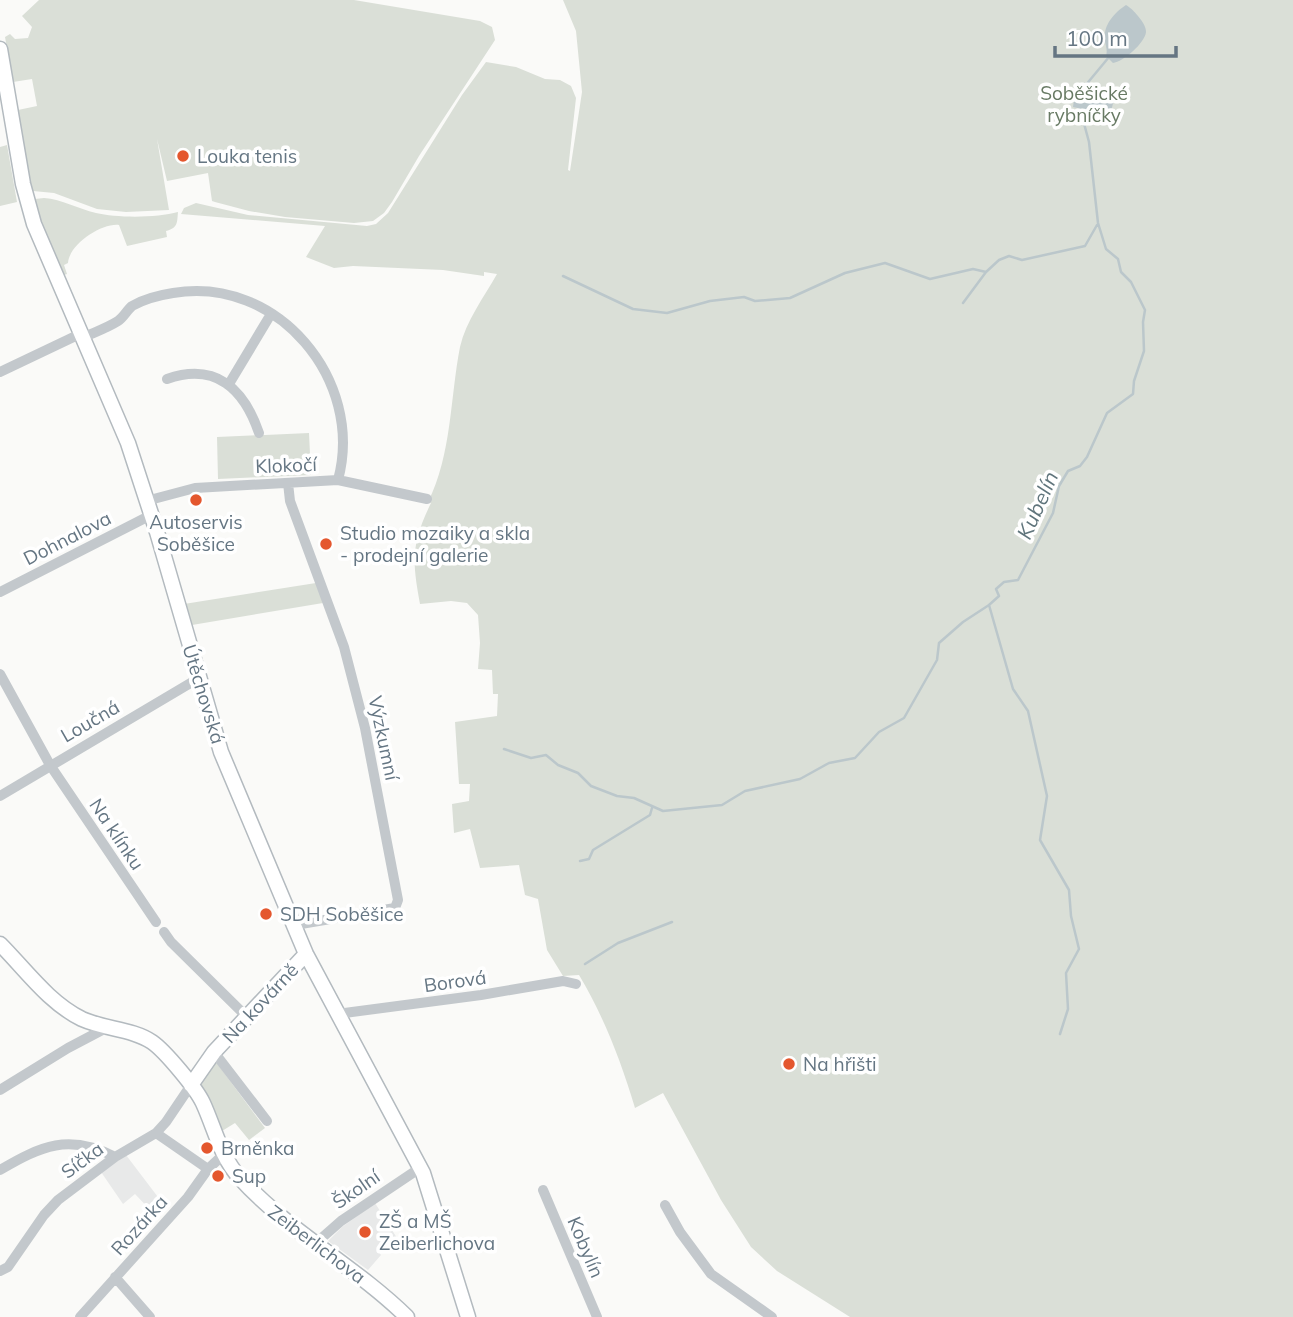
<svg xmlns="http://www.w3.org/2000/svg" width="1293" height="1317" viewBox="0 0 1293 1317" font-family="Mulish,sans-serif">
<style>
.built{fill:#e8e9e9}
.green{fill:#dadfd7}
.water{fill:#bbc7cb}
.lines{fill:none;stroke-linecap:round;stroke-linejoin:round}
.stream{stroke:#bbc7cb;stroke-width:2.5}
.secondary-casing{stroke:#b3babf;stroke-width:17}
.street{stroke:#c3c8cc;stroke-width:10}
.secondary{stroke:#fff;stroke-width:14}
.poi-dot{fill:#e4572e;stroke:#fff;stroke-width:2.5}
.labels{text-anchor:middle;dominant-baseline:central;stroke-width:7;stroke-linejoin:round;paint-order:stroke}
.park-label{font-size:19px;fill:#687a64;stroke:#fff}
.poi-label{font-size:19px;fill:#657683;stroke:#fff;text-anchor:start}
.street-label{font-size:19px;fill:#657683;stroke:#fff}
.water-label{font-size:21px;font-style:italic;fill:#60757c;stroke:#fff}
</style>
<rect width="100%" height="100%" fill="#fafaf8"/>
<path class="built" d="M126 1155 164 1205 154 1214 135 1194 123 1204 101 1172Z
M375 1203 397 1238 378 1251 381 1255 368 1270 328 1241 342 1227Z"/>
<path class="green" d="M39 0H354L480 21 492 27 495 40 419 156 392 202 384 213 373 221 354 223 285 217 249 211 215 202 212 201 208 173 167 181 157 139 169 210 126 212 97 209 54 193 33 191 28 187 17 119H20L18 110 37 106 32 79 13 82 5 37 10 34 15 39 28 38 32 27 22 16Z
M563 0H1293V1317H850L777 1271 751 1247 721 1200 663 1093 635 1108C621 1061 604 1017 579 975L563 976 547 950 538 899 525 895 519 865 480 868 470 829 454 833 452 804 469 801 470 784H459L455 722 497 716 498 694H493L492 670 478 669 480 643 478 615 467 603 451 601 420 604C412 561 411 544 431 503L428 502C452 454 450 398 460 347 466 321 484 297 497 274L484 272V276L443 270 353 266 334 268 306 257 325 226 181 214 184 208 196 203 248 215 367 226 376 224 388 213 462 95 486 62 516 67 545 79 560 80 571 86 576 98 568 170 570 171 582 92 576 31Z
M7 145 17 202 0 206V147Z
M44 198C62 199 78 209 96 213 117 218 157 218 178 212 177 223 178 228 166 231L167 237 127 246 119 225C101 223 69 245 68 263L64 265 67 274 64 275 61 273 33 204 35 199Z
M309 433 311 475 218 479 217 437Z
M316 583 323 603 192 625 184 604Z
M216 1062 265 1128 249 1140 235 1123 222 1131 214 1111 199 1083Z"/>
<path class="water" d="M1126 5C1132 8 1147 24 1146 32 1145 43 1123 62 1113 63L1106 56C1108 49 1105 46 1105 39 1103 25 1115 12 1126 5Z
M1081 89C1093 89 1104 93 1114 100L1111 111 1106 114 1073 107 1075 93Z"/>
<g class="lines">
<path class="stream" d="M1080 92 1109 57
M563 276 633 309 667 313 710 301 744 297 755 301 790 298 845 273 885 263 930 279 973 269 986 272 999 260 1009 256 1022 260 1085 246 1097 225
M963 303 986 272
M504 749 531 758 546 755 558 765 578 773 591 786 617 796 634 798 663 811 722 805 745 791 800 779 829 763 855 758 879 732 904 718 937 660 939 643 963 622 989 605
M580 861 589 859 593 850 650 815 652 808
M585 964 618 943 672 922
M1060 1034 1068 1009 1066 973 1079 949 1071 916 1069 890 1040 840 1047 796 1028 711 1013 689 989 605 999 596 996 589 1004 582 1018 580 1053 513 1059 486 1068 471 1080 466 1087 457 1107 413 1133 394 1134 381 1144 351 1143 322 1145 310 1131 282 1121 272 1118 259 1106 249 1098 223 1089 142 1079 105"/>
<g class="secondary-casing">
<path id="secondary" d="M0 49 23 184 34 224 128 443 157 532 221 752 306 954 423 1173 468 1317
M0 944C25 969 49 1003 82 1019 104 1029 133 1029 152 1042 165 1051 196 1088 203 1103 215 1129 220 1156 240 1178 289 1232 355 1266 407 1317
M191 1085 214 1052 306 954"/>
</g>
<path class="street" d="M84 337C95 332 107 328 118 321 124 317 127 310 132 306 144 299 160 295 173 293 277 275 365 380 338 480
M0 372 82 333
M167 379C216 362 244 389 259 433
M229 384 271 314
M288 483 290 501 344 647 365 728 398 900 395 908 295 925
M146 501 195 488 338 480 427 499
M0 592 151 515
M0 674 50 765 156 922
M0 796 199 678
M164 932 171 942 247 1017
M337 1014 481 995 563 981 576 984
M214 1052 267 1121
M0 1090 68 1048 106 1028
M156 1133 208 1169
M0 1170C41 1146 69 1133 115 1157
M543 1190 597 1317
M665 1205 680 1232 711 1274 772 1317
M316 1243 341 1221 420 1168
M0 1271 8 1267 44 1215 58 1200 115 1157 156 1133 166 1122 191 1085
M115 1277 150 1317
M80 1317 188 1197 208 1169 223 1155"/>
<use href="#secondary" class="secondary"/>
</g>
<g class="poi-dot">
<circle cx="183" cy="156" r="7"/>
<circle cx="196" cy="500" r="7"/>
<circle cx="326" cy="544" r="7"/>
<circle cx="266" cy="914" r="7"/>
<circle cx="789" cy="1064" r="7"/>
<circle cx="207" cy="1148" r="7"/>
<circle cx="218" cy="1176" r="7"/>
<circle cx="365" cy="1232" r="7"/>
</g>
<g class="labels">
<g class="park-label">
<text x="1084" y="93">Soběšické<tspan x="1084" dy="22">rybníčky</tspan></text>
</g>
<g class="poi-label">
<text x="197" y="156">Louka tenis</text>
<text x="196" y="522" text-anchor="middle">Autoservis<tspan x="196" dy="22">Soběšice</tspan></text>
<text x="340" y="533">Studio mozaiky a skla<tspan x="340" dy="22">- prodejní galerie</tspan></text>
<text x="280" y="914">SDH Soběšice</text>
<text x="803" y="1064">Na hřišti</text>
<text x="221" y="1148">Brněnka</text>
<text x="232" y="1176">Sup</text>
<text x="379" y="1221">ZŠ a MŠ<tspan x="379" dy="22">Zeiberlichova</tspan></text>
</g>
<g class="street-label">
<text transform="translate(286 465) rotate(-2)">Klokočí</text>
<text transform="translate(67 538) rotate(-27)">Dohnalova</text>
<text transform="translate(204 694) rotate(73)">Útěchovská</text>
<text transform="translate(90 721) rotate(-30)">Loučná</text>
<text transform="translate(384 738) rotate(78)">Výzkumní</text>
<text transform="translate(117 834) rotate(56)">Na klínku</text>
<text transform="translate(455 981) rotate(-8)">Borová</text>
<text transform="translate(260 1003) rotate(-47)">Na kovárně</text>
<text transform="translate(82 1160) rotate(-36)">Síčka</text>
<text transform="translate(356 1189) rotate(-35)">Školní</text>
<text transform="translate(139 1225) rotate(-48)">Rozárka</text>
<text transform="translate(317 1244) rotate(37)">Zeiberlichova</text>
<text transform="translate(586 1247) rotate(67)">Kobylín</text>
</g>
<g class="water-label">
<text transform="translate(1037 505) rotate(-66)">Kubelín</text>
</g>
</g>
<path d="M1055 46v10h121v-10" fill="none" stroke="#657683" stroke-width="3.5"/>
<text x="1066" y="46" font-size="21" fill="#657683" stroke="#ffffff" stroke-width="5" paint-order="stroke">100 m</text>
</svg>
